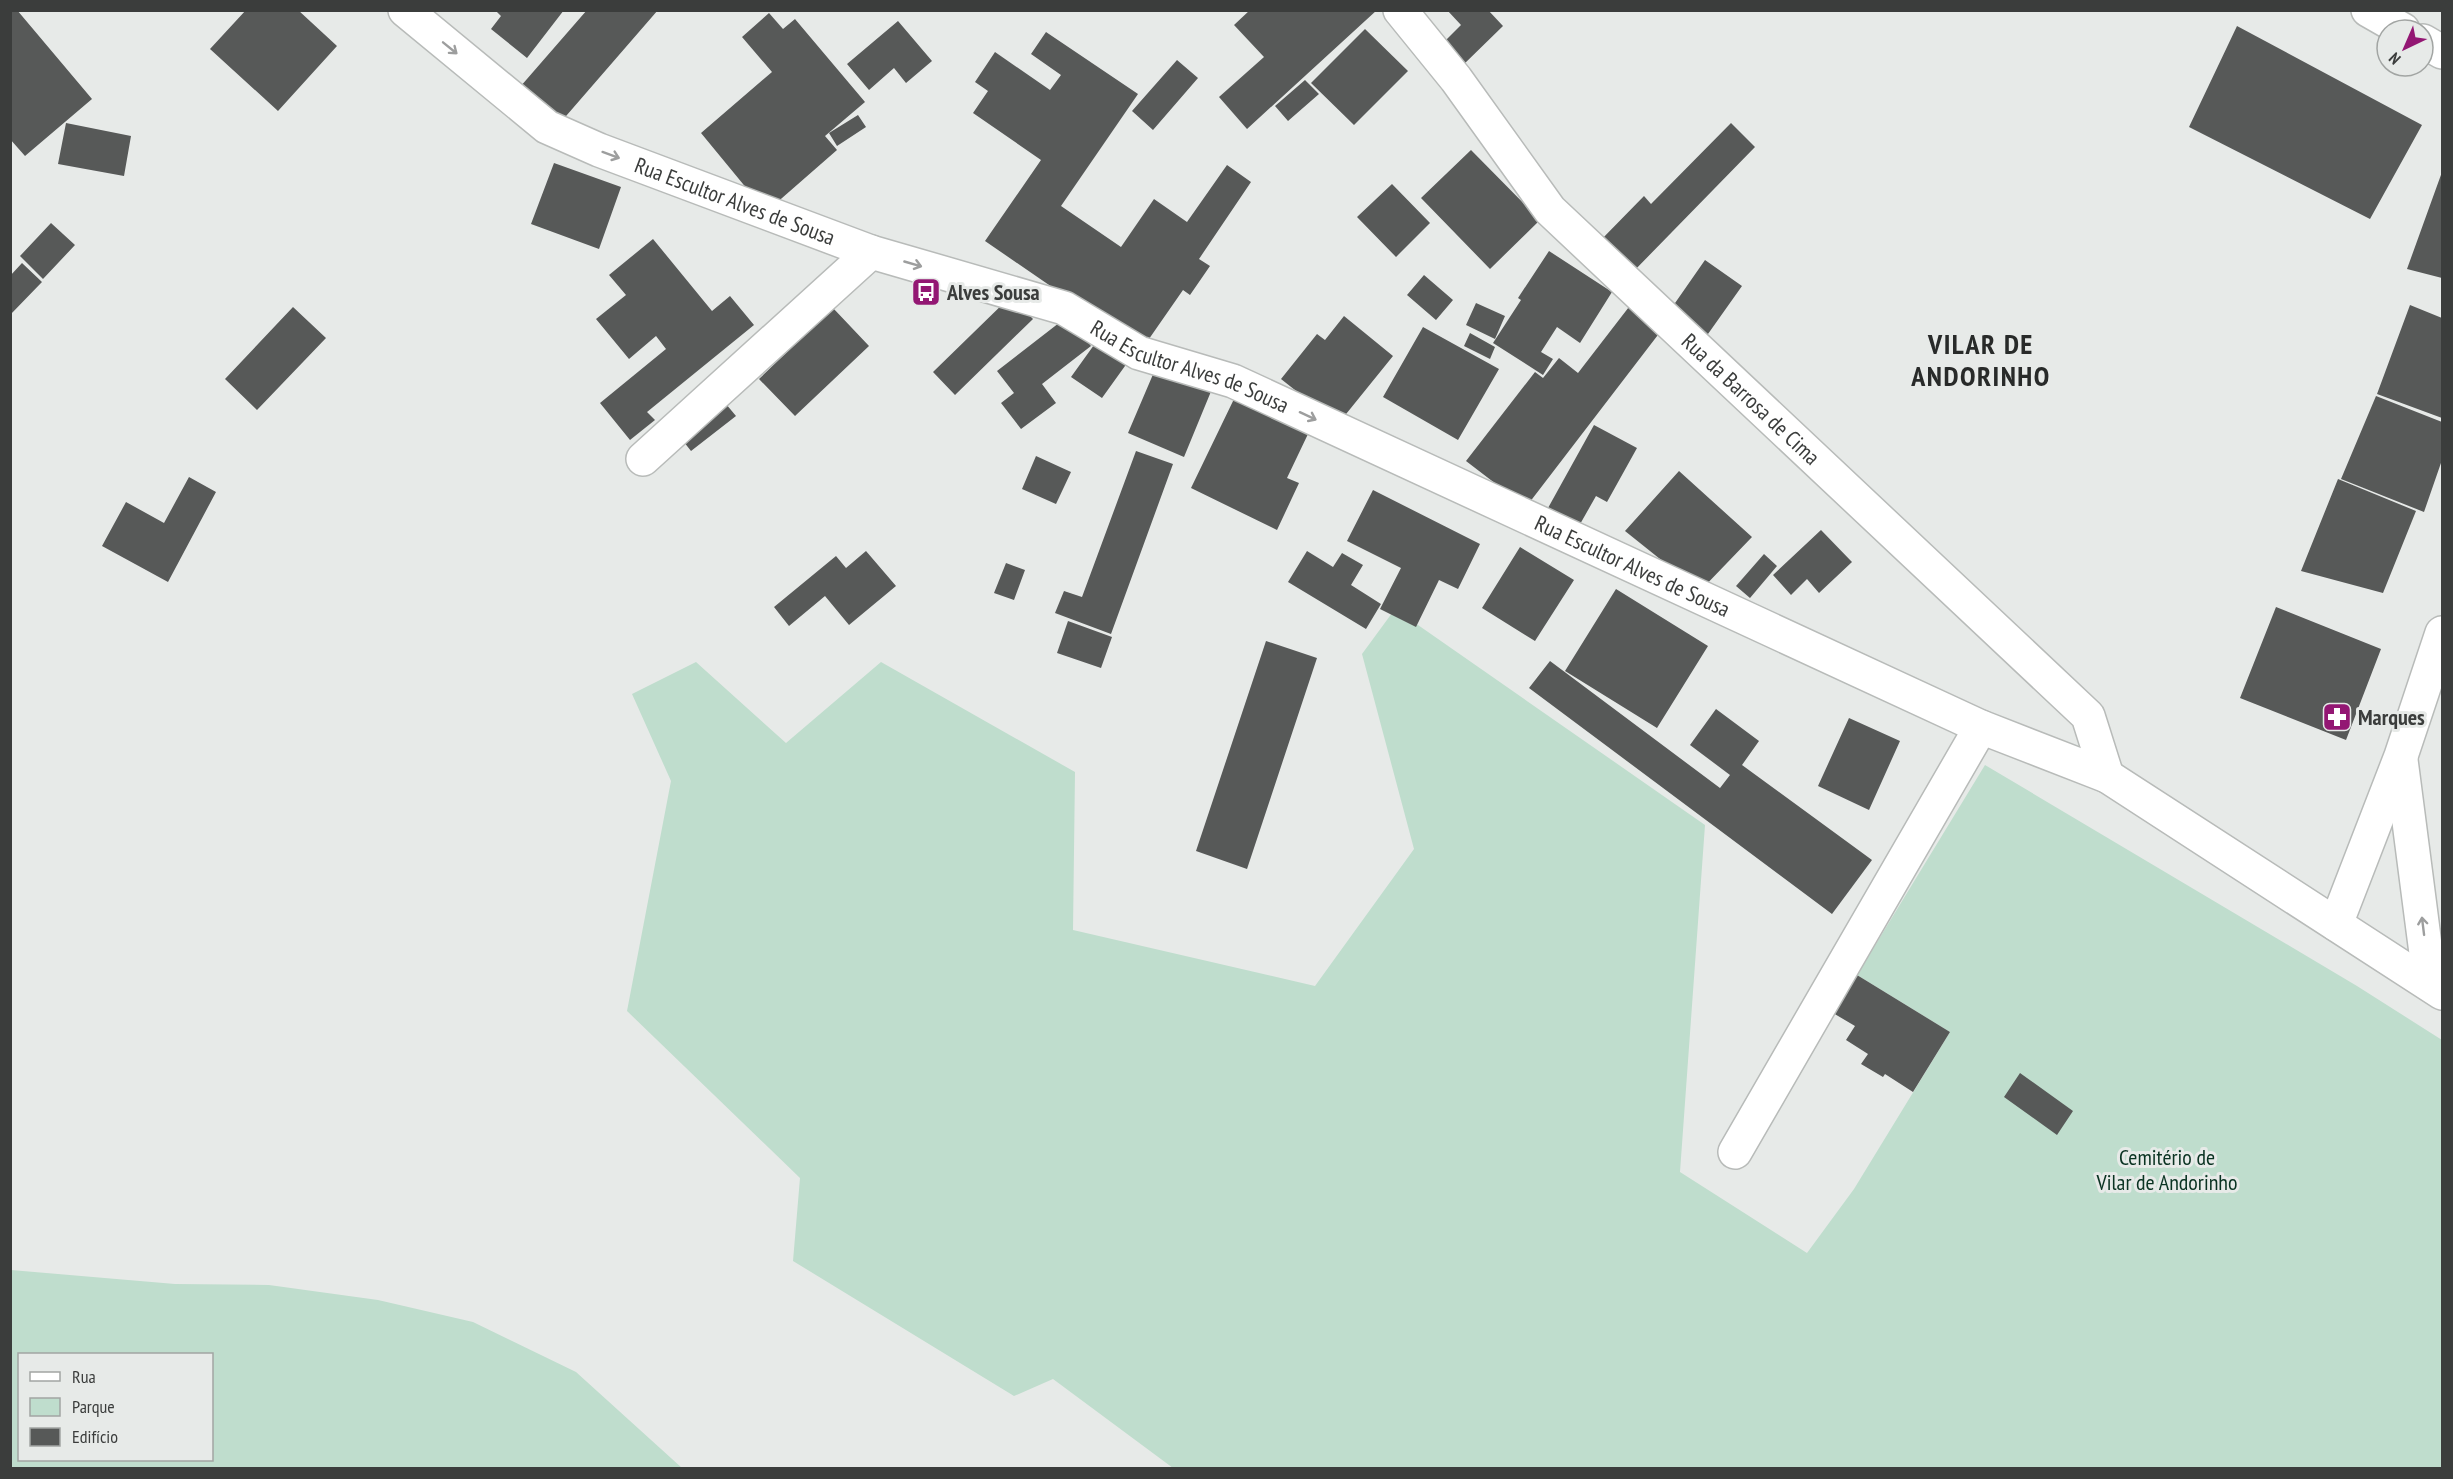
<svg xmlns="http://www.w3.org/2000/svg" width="2453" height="1479" viewBox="0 0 2453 1479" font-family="'PT Sans Narrow',sans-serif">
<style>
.green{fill:#bfddcd;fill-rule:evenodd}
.building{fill:#575958}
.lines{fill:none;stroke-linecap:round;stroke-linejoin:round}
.minor-casing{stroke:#b8bbb9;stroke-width:36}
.minor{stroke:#fff;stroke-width:33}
.oneway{stroke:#9d9e9e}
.labels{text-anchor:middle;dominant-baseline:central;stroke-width:6;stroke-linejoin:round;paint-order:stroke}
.street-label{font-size:22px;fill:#3b3d3c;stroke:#e7eae8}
.poi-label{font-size:22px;font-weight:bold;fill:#3b3d3c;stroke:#e7eae8;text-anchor:start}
.park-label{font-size:22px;fill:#0a3322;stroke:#e7eae8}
.district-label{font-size:28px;font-weight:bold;letter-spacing:1.5px;fill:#282a29;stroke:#e7eae8}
</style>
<rect width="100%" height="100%" fill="#e7eae8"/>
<path class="green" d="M1395 609 1705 825 1680 1172 1807 1253 1854 1189 1950 1032 1857 975 1985 765 2357 986 2442 1040V1468H1173L1053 1379 1014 1396 793 1261 800 1178 627 1011 671 781 632 694 696 662 786 743 881 662 1075 772 1073 930 1315 986 1414 849 1362 654Z
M11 1270 175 1284 269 1285 378 1300 473 1322 576 1372 682 1468H11ZM20 1354H212V1460H20Z"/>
<path class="building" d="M10 10H17L92 99 25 156 10 139Z
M246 10H298L337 46 278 111 210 49Z
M495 10H564L527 58 491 29 501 16Z
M587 10H658L560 123 520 87Z
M1250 10H1377L1247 129 1219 97 1264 57 1234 25Z
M1447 10H1488L1503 26 1461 67 1440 46 1461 25Z
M769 13 783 29 795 19 865 102 825 136 837 150 766 212 701 133 772 72 742 37Z
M898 21 932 61 906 83 894 68 869 90 847 64Z
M2237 26 2422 125 2370 219 2189 127Z
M1365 29 1408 71 1354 125 1311 83Z
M1046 32 1138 94 1061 206 1121 247 1154 199 1187 222 1227 165 1251 182 1199 259 1210 266 1190 295 1183 290 1142 349 985 241 1041 160 973 113 988 91 975 82 995 52 1050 90 1061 75 1031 54Z
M1177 60 1198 78 1153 130 1132 111Z
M1305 80 1319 94 1288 121 1275 106Z
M858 115 866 127 837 146 829 133Z
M66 123 131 136 124 176 58 164Z
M1731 123 1755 147 1630 275 1598 243 1644 196 1651 204Z
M1471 150 1540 220 1490 269 1421 198Z
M554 163 621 187 599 249 531 224Z
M2442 172V278L2407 269Z
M1392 184 1430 223 1396 257 1357 217Z
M51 223 75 245 43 279 20 256Z
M653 239 712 311 730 296 754 325 647 412 655 420 630 440 600 403 666 349 656 336 629 359 596 319 626 295 609 275Z
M1549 251 1612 292 1580 343 1557 327 1541 352 1553 359 1543 375 1493 343 1521 300 1518 298Z
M1705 260 1742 286 1703 341 1666 316Z
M22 263 42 282 10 315V276Z
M1424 275 1453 300 1436 320 1407 295Z
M1011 296 1033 319 955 395 933 372Z
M1476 303 1505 316 1495 339 1466 325Z
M1632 303 1664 327 1526 507 1466 461 1535 372 1543 378 1559 358 1578 373Z
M2410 305 2442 318V418L2377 394Z
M293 307 326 338 257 410 225 379Z
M833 308 869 346 795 416 759 379Z
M1068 316 1091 346 1042 384 1056 403 1021 429 1001 403 1014 393 997 371Z
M1344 316 1393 356 1338 424 1281 379 1317 334 1325 340Z
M1423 327 1499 369 1458 440 1383 397Z
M1470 333 1495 347 1490 359 1464 346Z
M1099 338 1130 359 1102 398 1071 377Z
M1157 365 1212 389 1184 457 1128 433Z
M2376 396 2442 422V460L2424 512 2341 479Z
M721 398 736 416 691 451 676 432Z
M1234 399 1308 434 1287 478 1299 483 1277 530 1191 488Z
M1594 425 1637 448 1607 502 1596 496 1579 526 1548 508Z
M1136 451 1173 464 1111 634 1055 613 1064 591 1082 597Z
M1036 456 1071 472 1056 504 1022 489Z
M1679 471 1752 537 1700 591 1625 531Z
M189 477 216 492 168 582 102 546 126 502 164 523Z
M2338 479 2416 511 2383 593 2301 571Z
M1373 490 1480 544 1458 589 1439 580 1416 627 1380 609 1401 568 1347 541Z
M1821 530 1852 562 1819 593 1807 579 1791 595 1773 575Z
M1520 547 1574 580 1535 641 1482 608Z
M866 551 896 586 849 625 825 596 789 626 774 607 836 556 846 568Z
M1307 551 1333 567 1342 553 1363 565 1351 585 1381 604 1366 629 1288 582Z
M1764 554 1777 566 1750 598 1736 586Z
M1006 563 1025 570 1014 600 994 593Z
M1616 589 1708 646 1657 728 1565 671Z
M2276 607 2381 649 2346 740 2240 698Z
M1068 621 1112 637 1101 668 1057 653Z
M1266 641 1317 658 1247 869 1196 851Z
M1550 661 1720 788 1730 775 1690 745 1716 709 1759 741 1742 765 1872 860 1832 914 1529 688Z
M1849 718 1900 741 1869 810 1818 786Z
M1857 975 1950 1032 1913 1092 1885 1074 1883 1077 1861 1064 1868 1054 1846 1040 1855 1026 1833 1013Z
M2020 1073 2073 1111 2057 1135 2004 1097Z"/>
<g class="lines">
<g class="minor-casing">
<g id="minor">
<path id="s1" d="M405 10 547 127 599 150 871 252 1064 308 1139 353 1233 381 1981 727 2107 776 2442 993"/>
<path id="s2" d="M1400 10 1456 79 1550 210 2088 716 2107 776"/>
<path d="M2368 10 2403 30"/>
<path d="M2423 41 2442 52"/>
<path d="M643 459 871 252"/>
<path d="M2401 760 2430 984"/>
<path d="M2336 924 2401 756 2442 633"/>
<path d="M1735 1152 1981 727"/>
</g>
</g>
<use href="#minor" class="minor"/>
</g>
<defs><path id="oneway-shaft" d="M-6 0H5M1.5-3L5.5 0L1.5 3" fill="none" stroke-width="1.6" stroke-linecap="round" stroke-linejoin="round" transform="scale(1.5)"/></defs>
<g class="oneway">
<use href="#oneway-shaft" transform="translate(450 48) rotate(39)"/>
<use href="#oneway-shaft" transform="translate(611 155) rotate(20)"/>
<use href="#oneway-shaft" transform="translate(913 264) rotate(16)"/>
<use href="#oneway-shaft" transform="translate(1308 416) rotate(25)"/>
<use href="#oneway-shaft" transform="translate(2423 926) rotate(-97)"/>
</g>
<defs>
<g id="bus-square" transform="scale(1.5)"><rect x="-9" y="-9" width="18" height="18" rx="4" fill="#931773" stroke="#e7eae8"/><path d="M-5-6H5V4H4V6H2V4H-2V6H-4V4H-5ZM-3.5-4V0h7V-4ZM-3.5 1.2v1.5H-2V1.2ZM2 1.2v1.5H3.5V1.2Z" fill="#fff"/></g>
<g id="pharmacy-square" transform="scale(1.5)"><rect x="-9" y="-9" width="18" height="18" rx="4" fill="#931773" stroke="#e7eae8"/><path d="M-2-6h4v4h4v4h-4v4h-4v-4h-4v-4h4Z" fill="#fff"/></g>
</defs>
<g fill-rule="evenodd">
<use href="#bus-square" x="926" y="292"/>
<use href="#pharmacy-square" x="2337" y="717"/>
</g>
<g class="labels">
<g class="street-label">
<text stroke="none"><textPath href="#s1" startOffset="386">Rua Escultor Alves de Sousa</textPath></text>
<text stroke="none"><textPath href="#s1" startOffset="872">Rua Escultor Alves de Sousa</textPath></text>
<text stroke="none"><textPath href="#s2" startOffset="526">Rua da Barrosa de Cima</textPath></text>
<text stroke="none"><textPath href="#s1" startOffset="1358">Rua Escultor Alves de Sousa</textPath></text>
</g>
<g class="poi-label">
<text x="947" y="292">Alves Sousa</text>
<text x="2358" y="717">Marques</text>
</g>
<g class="park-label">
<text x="2167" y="1157">Cemitério de<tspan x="2167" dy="25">Vilar de Andorinho</tspan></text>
</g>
<g class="district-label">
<text x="1981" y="343">VILAR DE<tspan x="1981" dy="32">ANDORINHO</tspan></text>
</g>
</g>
<rect width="2453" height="1479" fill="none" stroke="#3b3d3c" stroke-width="24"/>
<rect x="18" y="1353" width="195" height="108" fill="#e7eae8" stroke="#a2a5a3" stroke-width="1.5"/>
<rect x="30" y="1372" width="30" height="9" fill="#ffffff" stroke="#a2a5a3" stroke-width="1.5"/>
<text x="72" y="1383" font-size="18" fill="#3b3d3c">Rua</text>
<rect x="30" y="1398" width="30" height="18" fill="#bfddcd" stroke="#a2a5a3" stroke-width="1.5"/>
<text x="72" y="1413" font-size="18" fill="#3b3d3c">Parque</text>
<rect x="30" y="1428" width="30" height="18" fill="#575958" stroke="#a2a5a3" stroke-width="1.5"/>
<text x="72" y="1443" font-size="18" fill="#3b3d3c">Edifício</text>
<g transform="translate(2405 48) rotate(224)"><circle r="28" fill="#e7eae8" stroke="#a2a5a3" stroke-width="1.5"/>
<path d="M0-4.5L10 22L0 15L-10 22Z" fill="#931773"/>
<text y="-9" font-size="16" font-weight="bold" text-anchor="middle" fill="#3b3d3c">N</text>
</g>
</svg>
